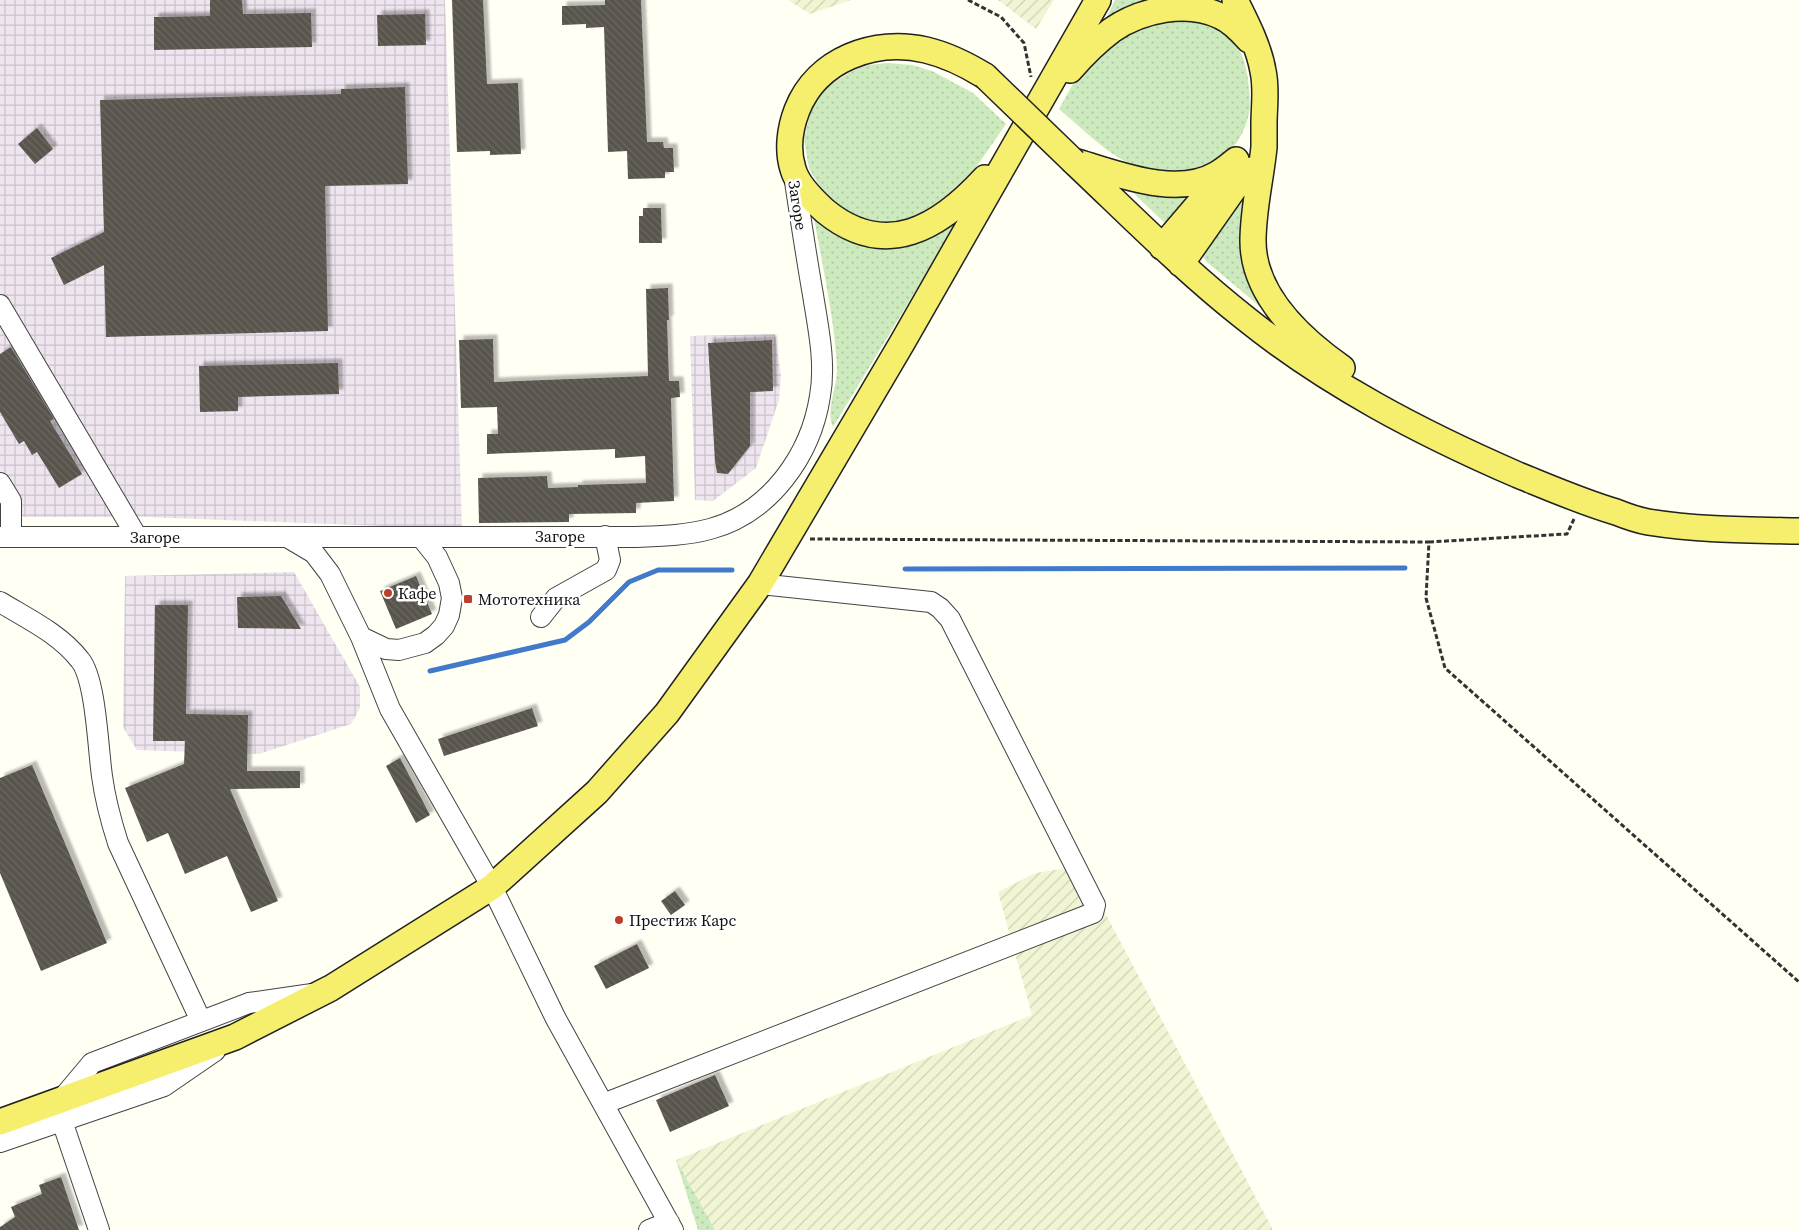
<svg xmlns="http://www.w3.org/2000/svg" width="1799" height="1230" viewBox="0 0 1799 1230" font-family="'Source Serif 4',serif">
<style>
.industrial{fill:url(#industrial-grid)}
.farmland{fill:url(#farmland-furrows)}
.green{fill:url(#green-dots)}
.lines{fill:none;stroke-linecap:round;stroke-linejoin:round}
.stream{stroke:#417acb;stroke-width:5}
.building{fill:url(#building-back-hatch);filter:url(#shadow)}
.minor-casing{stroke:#434343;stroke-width:22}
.major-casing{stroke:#212121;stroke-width:28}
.path{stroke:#323232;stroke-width:3;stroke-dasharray:5 2.5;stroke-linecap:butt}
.minor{stroke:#fff;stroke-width:20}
.major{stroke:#f6ee6d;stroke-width:25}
.major-bridge-casing{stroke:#212121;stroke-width:28;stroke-linecap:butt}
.major-bridge{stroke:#f6ee6d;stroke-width:25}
.poi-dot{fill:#bf3e29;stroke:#fff;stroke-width:2}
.labels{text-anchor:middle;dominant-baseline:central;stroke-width:5;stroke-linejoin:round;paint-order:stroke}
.street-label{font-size:16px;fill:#101010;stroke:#fff}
.poi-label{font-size:16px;fill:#101010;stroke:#fff;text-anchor:start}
</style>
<defs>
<pattern id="industrial-grid" width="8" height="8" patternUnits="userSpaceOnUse" patternTransform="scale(1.25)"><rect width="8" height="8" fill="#eee5ee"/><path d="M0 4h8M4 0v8" fill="none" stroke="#cbc3cb"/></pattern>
<pattern id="farmland-furrows" width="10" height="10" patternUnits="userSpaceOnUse" patternTransform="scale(1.25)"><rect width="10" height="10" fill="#f2f5d4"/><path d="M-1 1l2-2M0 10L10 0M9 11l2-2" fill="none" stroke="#ced1b5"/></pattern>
<pattern id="green-dots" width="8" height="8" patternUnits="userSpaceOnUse" patternTransform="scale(1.25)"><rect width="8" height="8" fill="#cceabd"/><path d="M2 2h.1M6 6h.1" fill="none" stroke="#aec8a1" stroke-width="1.8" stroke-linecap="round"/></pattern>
<pattern id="building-back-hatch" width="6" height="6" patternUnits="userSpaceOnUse" patternTransform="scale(1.25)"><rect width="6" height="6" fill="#59544d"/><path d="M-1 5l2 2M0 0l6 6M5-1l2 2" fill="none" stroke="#6c6862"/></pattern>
<filter id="shadow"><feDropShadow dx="4.5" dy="-4.5" stdDeviation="1" flood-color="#0004"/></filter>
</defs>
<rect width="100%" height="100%" fill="#fffff4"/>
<path class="industrial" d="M0 0H445L462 529 147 517H0Z
M775 334 781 376 779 400 756 468 713 501 695 500 690 336Z
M294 572 360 687V708L351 724 259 754 137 750 123 727 125 576Z"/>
<path class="farmland" d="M788 0H851L810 14Z
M998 0H1054L1036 29Z
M1068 868 1102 907 1273 1230H715L676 1160 1032 1015 998 892 1035 873Z"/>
<path class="green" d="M1115 0H1203L1103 25Z
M1168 19C1178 19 1192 16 1202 19 1231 29 1244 50 1248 79 1249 90 1251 102 1249 113 1241 153 1208 175 1168 172 1160 171 1150 172 1142 169 1112 159 1083 129 1059 109L1083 66 1109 41Z
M888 63 912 65 932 71 973 93 1006 124 959 192 944 206 890 227 866 222 844 210 824 194 809 168 804 139 811 110 826 87 854 70 868 65Z
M1253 175 1250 193 1281 324 1207 262 1201 254Z
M1123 183 1206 185 1168 226Z
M813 212 847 235 953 217 956 224 833 427C825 410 838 386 837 367 834 315 822 264 813 212Z
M676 1160 715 1230H698Z"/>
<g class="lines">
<path class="stream" d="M905 569 1405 568
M430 671 565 640 589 622 629 582 658 570H732"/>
</g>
<path class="building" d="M210 0H242L243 14 311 13 312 47 154 50V17L210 16Z
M452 0H483L487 84 518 83 521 154 490 155V151L457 152Z
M605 0H641L647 142H663L664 148H673L674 172H665V178L628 179 627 151 608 152 604 27 586 28V24L562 25V6L605 5Z
M425 14 426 45 378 46 377 15Z
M405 87 408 184 325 186 328 331 106 337 104 265 64 285 51 258 104 232 100 100 341 94V89Z
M37 128 53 149 35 164 18 144Z
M643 208H661L662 243H639V216H643Z
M668 288 669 320H667L669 381H679L680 397 671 398 674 501 636 503V513L569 514V522L479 523 478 478 547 476 548 488 578 487V485L646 483 645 456 615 458V449L487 454V434H498L497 407 461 408 459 340 493 339 494 382 648 376 646 289Z
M772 340 773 391 750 392V446L728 474 717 473 715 461 708 343Z
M11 347 54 419 50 421 82 474 59 488 37 452 32 455 24 441 19 444 0 412V354Z
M338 363 339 394 238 397V411L200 412 199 366Z
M416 576 432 614 396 629 380 591Z
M281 596 301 629 238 628 237 597Z
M155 605H188L186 714 248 715 247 771H300V788L230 789 278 901 251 912 227 856 185 874 168 833 147 842 125 788 184 764 185 741H153Z
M532 708 538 726 444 756 438 739Z
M400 758 430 815 416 823 386 766Z
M32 765 107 943 41 971 0 873V778Z
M675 891 685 905 671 915 661 901Z
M637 944 649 968 606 989 594 966Z
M715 1075 729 1106 670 1132 656 1100Z
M61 1177 79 1230H0V1227L15 1217 11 1207 42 1194 39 1185Z"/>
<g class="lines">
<g class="minor-casing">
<path id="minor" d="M0 305 137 537
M0 483 11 501V537
M0 537H632C658 536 684 536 710 529 770 513 811 455 820 396 826 363 818 327 813 295 806 255 800 215 794 175
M287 537 314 553 330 574 361 637 386 649 399 650 425 643 436 635 444 626 449 615 452 598 449 583 437 557 421 537
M0 602C28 619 60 634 80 660 96 679 98 749 102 776 105 799 111 821 118 843L201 1021
M541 617 556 598 606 570 610 560 605 536
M361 637 390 709 492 887 556 1019 673 1230
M61 1100 92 1063 249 1003 312 994
M603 1104 1093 913 1095 905 950 619 940 608 931 602 760 584
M62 1121 99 1230
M0 1142 164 1086 215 1051
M649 1230 669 1222"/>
</g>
<g class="major-casing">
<path id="major" d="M1235 0C1246 22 1259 47 1263 71 1267 89 1264 106 1264 124 1264 131 1264 139 1264 147 1261 178 1253 209 1253 241 1253 295 1301 339 1342 368
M1070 70C1083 55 1096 42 1112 30 1141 10 1187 0 1220 16 1232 21 1241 31 1249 40
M985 76C967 65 947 55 926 50 875 38 817 59 797 110 790 128 787 150 793 169 797 184 814 201 825 211 886 261 940 227 985 178
M1074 162C1130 215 1184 270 1245 318 1327 384 1421 433 1518 475 1550 488 1582 502 1616 512 1626 516 1637 520 1648 522 1698 530 1748 530 1799 531
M1077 162C1119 174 1176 198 1217 174 1224 170 1230 165 1236 160
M1162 247 1226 172
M1181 264 1247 170
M0 1122 235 1037 331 988 492 887 597 792 667 713 760 584 902 343 1098 0"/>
</g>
<path class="path" d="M968 0 1001 17 1024 43 1031 77
M810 539 1429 542 1426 598 1445 668 1799 982
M1429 542 1567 534 1574 519"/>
<use href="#minor" class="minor"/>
<use href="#major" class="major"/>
<g class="major-bridge-casing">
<path id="major-bridge" d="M985 76 1074 162"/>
</g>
<use href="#major-bridge" class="major-bridge"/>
</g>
<g class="poi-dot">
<circle cx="388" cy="593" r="5"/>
<rect x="463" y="594" width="10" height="10" rx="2.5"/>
<circle cx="619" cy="920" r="5"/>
</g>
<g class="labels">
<g class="street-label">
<text transform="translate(798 205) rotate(81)">Загоре</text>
<text x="560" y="536">Загоре</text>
<text x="155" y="537">Загоре</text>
</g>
<g class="poi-label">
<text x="398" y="593">Кафе</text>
<text x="478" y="599">Мототехника</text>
<text x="629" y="920">Престиж Карс</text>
</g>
</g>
</svg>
